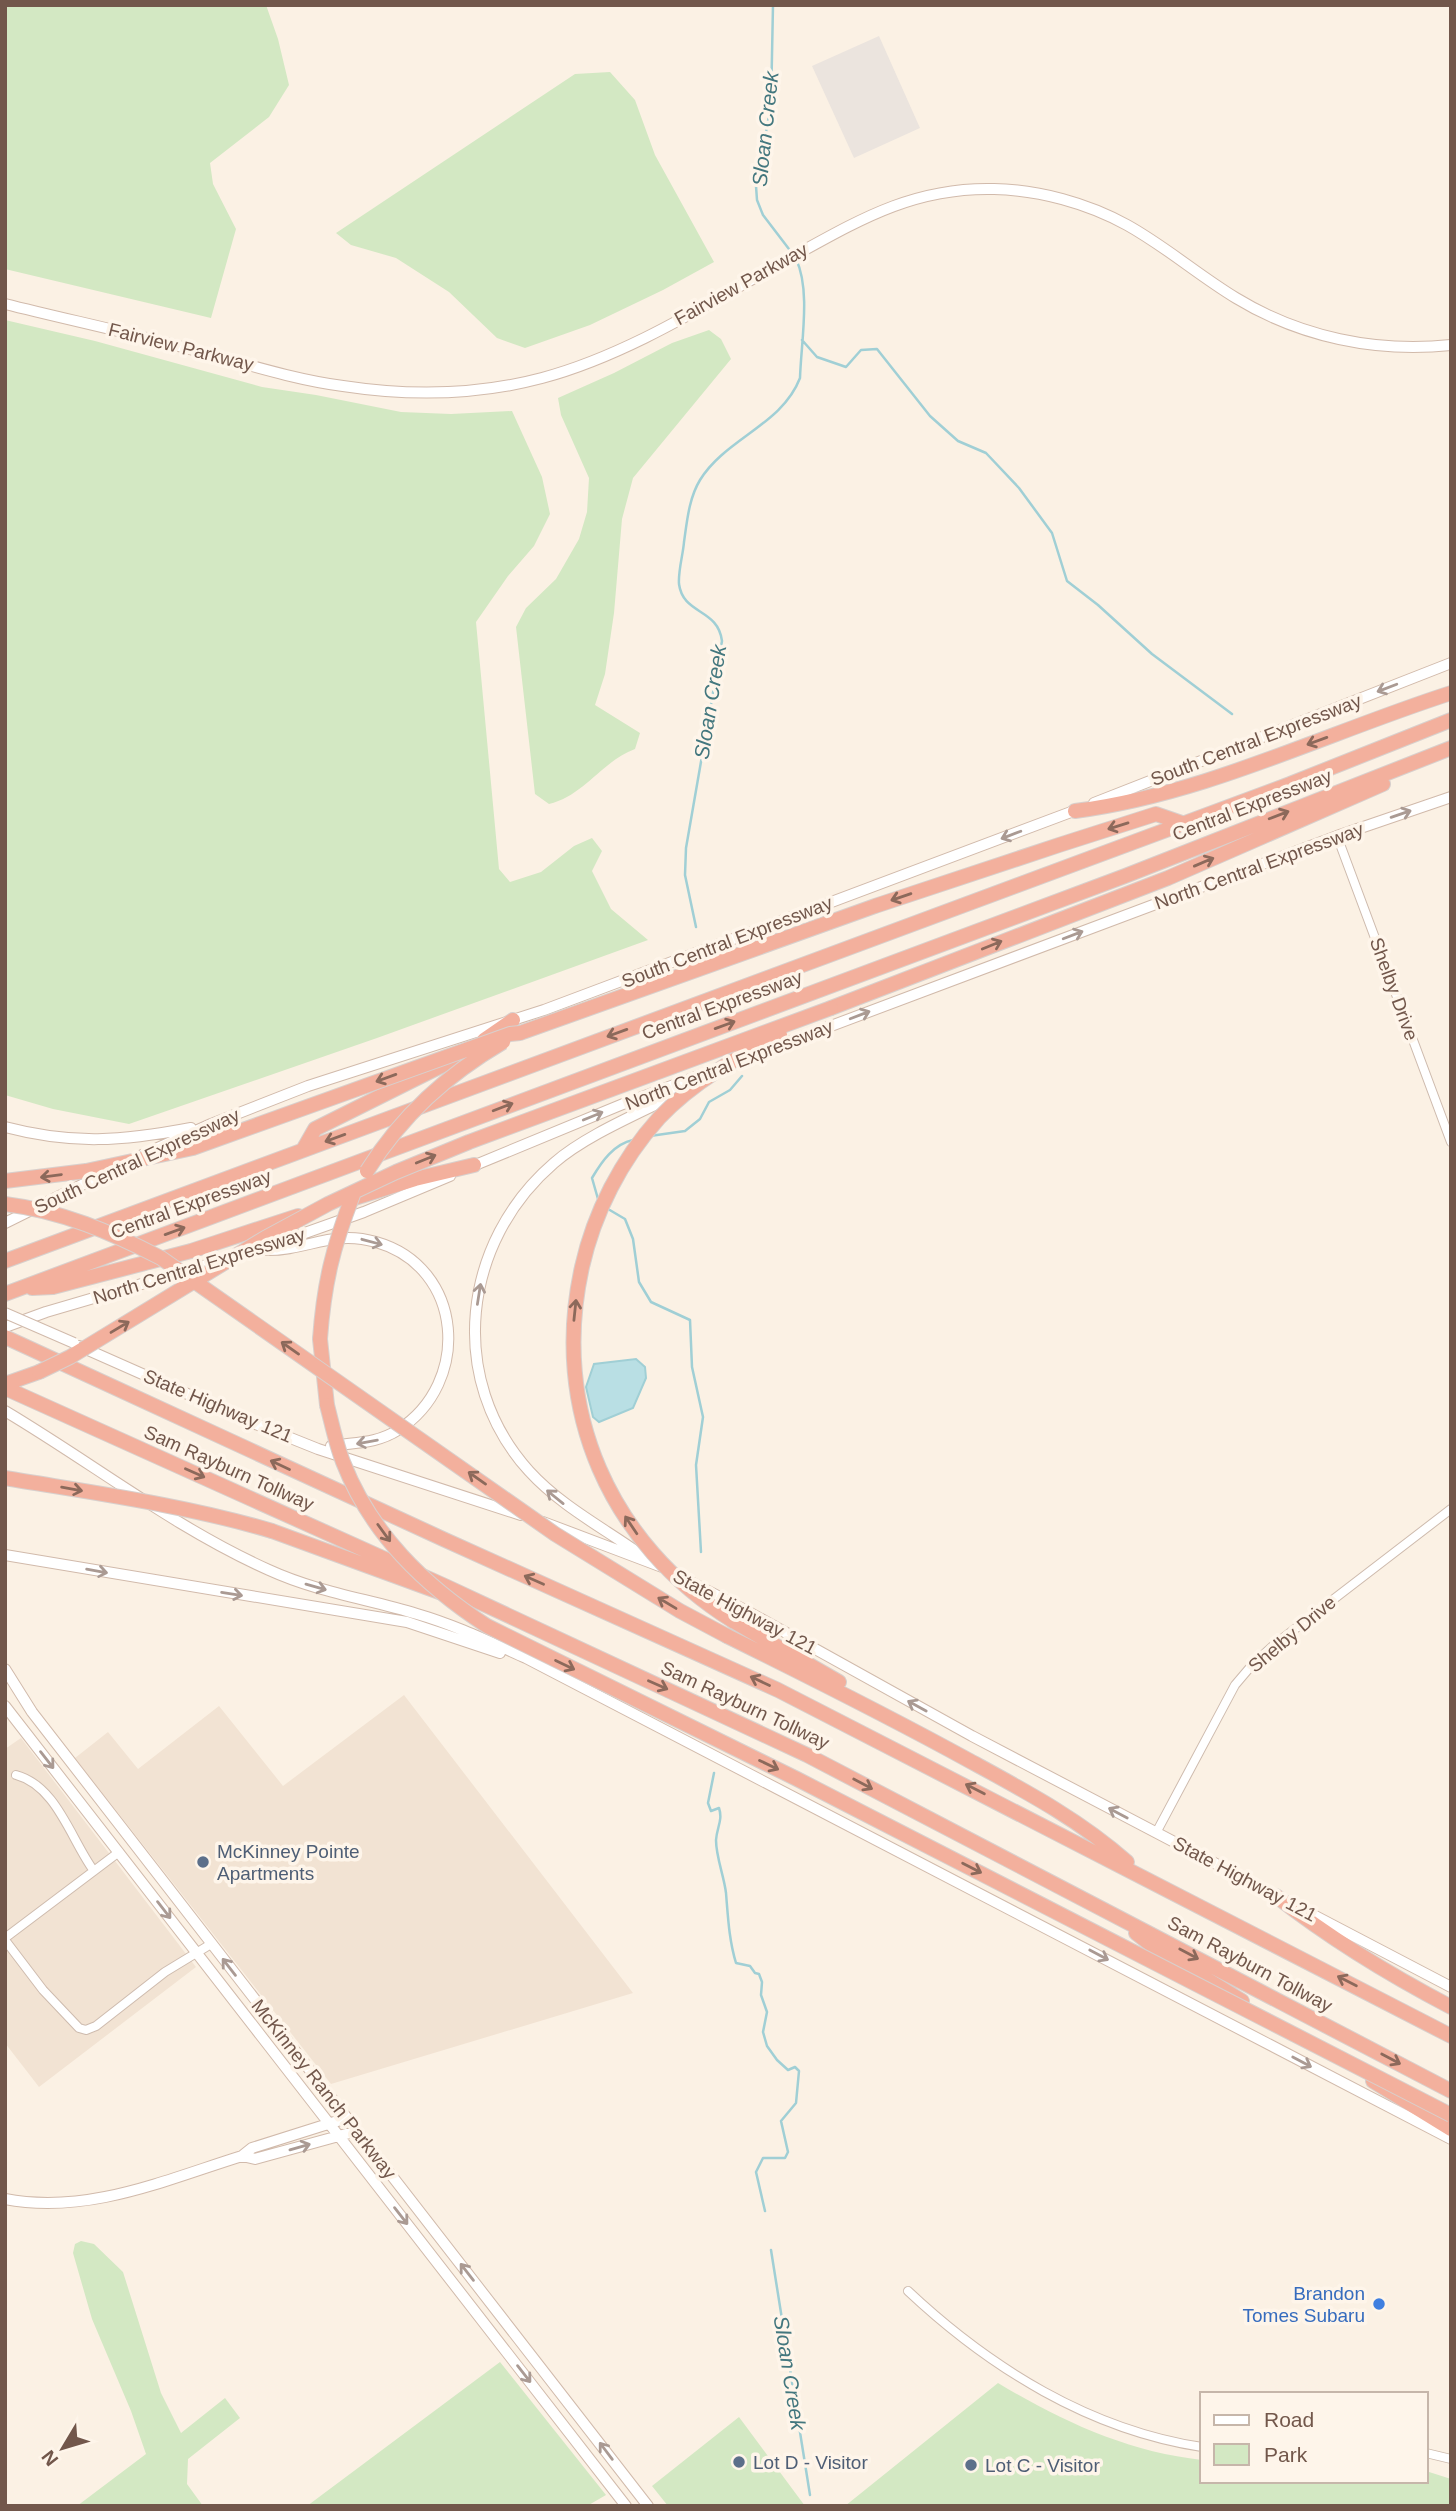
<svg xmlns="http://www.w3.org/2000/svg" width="1456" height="2511" viewBox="0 0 1456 2511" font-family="Helvetica,sans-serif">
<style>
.residential{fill:#f2e3d3}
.industrial{fill:#ebe4de}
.green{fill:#d3e8c3}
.water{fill:#b9dfe4;stroke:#a0cfd5;stroke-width:2}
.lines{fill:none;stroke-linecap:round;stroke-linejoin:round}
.stream{stroke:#a0cfd5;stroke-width:2.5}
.street-casing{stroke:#cebbae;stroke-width:10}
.secondary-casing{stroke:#d1baab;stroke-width:12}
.highway-casing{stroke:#d8d0cd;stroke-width:16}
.street{stroke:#fff;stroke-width:8}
.secondary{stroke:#fff;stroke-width:10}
.highway{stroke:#f3b09d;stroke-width:14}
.secondary-bridge-casing{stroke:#d1baab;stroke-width:12;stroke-linecap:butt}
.highway-bridge-casing{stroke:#d8d0cd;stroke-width:16;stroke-linecap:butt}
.secondary-bridge{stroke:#fff;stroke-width:10}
.highway-bridge{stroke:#f3b09d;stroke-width:14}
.oneway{stroke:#aa9a93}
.oneway2{stroke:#8c695b}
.service-dot{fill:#5c6f8a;stroke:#fef5ea;stroke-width:2.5}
.shop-dot{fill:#3f7fe0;stroke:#fef5ea;stroke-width:2.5}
.labels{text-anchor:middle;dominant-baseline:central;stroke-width:7;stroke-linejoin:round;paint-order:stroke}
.street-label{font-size:19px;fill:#72574b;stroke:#fef5ea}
.service-label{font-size:19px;fill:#4e5e75;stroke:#fef5ea;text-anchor:start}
.shop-label{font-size:19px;fill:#366cbe;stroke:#fef5ea;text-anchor:end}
.water-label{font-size:21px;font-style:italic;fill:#43777e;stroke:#fef5ea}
</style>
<rect width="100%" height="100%" fill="#fbf1e4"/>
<path class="residential" d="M404 1695 633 1993 331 2084 75 1758 108 1732 138 1769 219 1706 283 1786Z
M21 1738 196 1967 39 2087 5 2043V1749Z"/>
<path class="industrial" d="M879 36 920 128 854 158 812 66Z"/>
<path class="green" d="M5 5H266L278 39 289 85 269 117 210 163 213 184 236 229 211 318 5 269Z
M610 72 635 100 655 155 714 262 663 290 590 325 525 348 497 338 449 292 396 258 351 245 336 233 575 74Z
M5 320 95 341 262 387 316 395 401 412 451 414 512 411 542 477 550 514 534 546 508 576 476 622 499 869 510 882 541 872 574 846 592 838 602 851 592 871 611 909 648 940 377 1038 129 1124 53 1109 5 1095Z
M709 330 721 339 731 359 633 478 622 519 614 613 605 674 595 705 640 733 635 749C602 761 584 796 549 804L535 794 516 627 526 608 556 579 579 539 587 512 589 478 561 415 558 398 614 373 672 343Z
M81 2241 94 2244 123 2272 161 2393 181 2433 225 2398 240 2418 188 2459 187 2484 203 2506H77L146 2454 131 2411 92 2319 73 2253 75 2244Z
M500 2362 606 2495 587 2506H307Z
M998 2383C1061 2421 1128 2452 1202 2460V2481H1426V2471L1451 2479V2506H845Z
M739 2417 805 2506H668L652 2486Z"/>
<path class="water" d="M636 1359 645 1367 646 1378 633 1408 599 1422 593 1417 586 1387 594 1364Z"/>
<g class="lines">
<path class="stream" d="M773 5 771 105 756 186 757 200 763 215 792 253
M802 340 817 357 846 367 861 350 877 349 930 416 958 441 986 453 1019 488 1052 533 1067 581 1098 605 1152 654 1232 714
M696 927 685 875 686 848 722 641C718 608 683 615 679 584 678 571 683 555 684 542 687 521 689 498 700 480 726 438 782 425 800 378 801 343 811 290 796 259
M650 1136 685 1131 700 1119 709 1102 730 1090 742 1076
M598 1199 592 1178C602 1161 614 1144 633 1140
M608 1209 625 1219 633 1239 639 1282 651 1302 690 1320 692 1367 703 1417 696 1465 701 1552
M714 1773 708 1803 711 1811 719 1808C723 1820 717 1827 716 1840 716 1857 724 1876 726 1893 728 1917 729 1940 736 1963L750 1966 755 1973 759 1974 762 1982 761 1995 767 2012 763 2032 767 2046 777 2060 788 2070 795 2067 799 2071 796 2103 781 2121 788 2152 785 2158H763L756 2172 765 2211
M771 2250 810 2495"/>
<g class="street-casing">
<path id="street" d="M1337 836 1451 1142
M16 1775C57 1786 71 1840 94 1871
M1156 1833 1235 1685 1252 1665 1274 1645 1451 1509
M5 1938 119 1852
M5 1940 43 1990 79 2028 86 2030 96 2026 165 1972 211 1944
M908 2291C990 2368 1090 2430 1202 2447
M1426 2453 1451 2459"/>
</g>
<g class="secondary-casing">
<path id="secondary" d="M5 304C65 319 126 332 186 348 237 361 290 379 343 386 408 396 478 395 542 378 632 354 718 297 799 253 864 217 917 187 994 189 1039 190 1087 203 1127 225 1165 246 1198 275 1236 298 1300 337 1376 353 1451 345
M1094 803 1451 663
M751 1056 1337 836 1451 797
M5 1127C73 1145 123 1141 191 1128
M142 1155 211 1124 308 1086 544 1010 1079 809
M468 1168 623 1104 706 1073
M5 1223 112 1170
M266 1250C307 1251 332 1229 376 1242 464 1267 472 1383 398 1430 376 1444 355 1442 331 1446
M246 1254 364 1212 450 1176
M5 1327 46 1312 220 1261
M79 1346 253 1423 318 1449 521 1515
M5 1411C94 1464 175 1528 269 1570 317 1592 368 1599 417 1614 455 1625 490 1642 526 1658L1451 2139
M543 1522 662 1567
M640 1554C602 1527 561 1506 529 1471 446 1379 462 1242 554 1163 586 1135 640 1113 679 1093
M5 1555 407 1622 500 1653
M683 1578 745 1610 972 1736 1283 1899
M5 1669 32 1712 648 2506
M5 1706 626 2506
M1300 1908 1451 1987
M242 2156 255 2159 357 2131
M5 2199C87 2215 165 2180 242 2156L252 2148 347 2118"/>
</g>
<g class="highway-casing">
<path id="highway" d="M1075 811C1206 794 1326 733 1451 693
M831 1008 1168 878 1383 784
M520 1033 875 906 1059 845 1156 814 1182 823
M484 1040 513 1020
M303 1150 315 1129 455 1059
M348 1200 415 1179 474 1165
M5 1261 1290 784 1451 720
M32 1288 53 1287 191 1251 298 1216
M5 1294 1125 876 1451 748
M5 1337 443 1539 778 1690 1451 2036
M320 1339 327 1405
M5 1384 39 1372
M5 1388 447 1587 807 1755 1451 2091
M272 1531 439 1592
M733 1621 839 1682
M727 1636C808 1676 890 1717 970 1761 1025 1791 1080 1820 1127 1862
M1276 1896C1332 1940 1388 1974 1451 2007
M1136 1933 1154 1947 1242 2001
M1373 2081 1451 2129"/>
</g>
<use href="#street" class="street"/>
<use href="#secondary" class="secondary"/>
<use href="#highway" class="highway"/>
<g class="secondary-bridge-casing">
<path id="secondary-bridge" d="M5 1313 74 1343"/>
</g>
<g class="highway-bridge-casing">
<path id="highway-bridge" d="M367 1171C402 1115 447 1075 503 1042
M5 1181 86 1171 193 1148 510 1034 520 1033
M5 1204C61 1211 111 1232 161 1258L555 1534 680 1611 727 1636
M320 1339C324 1283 333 1247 353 1195
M39 1372 70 1357 265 1238 328 1204 396 1172 469 1142 831 1008
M327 1405C332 1424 336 1444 343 1462 371 1534 424 1585 487 1626L797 1779 1451 2115
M5 1478C94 1493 185 1505 272 1531
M733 1621C610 1544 550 1410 582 1267 594 1213 621 1160 659 1118 693 1082 736 1058 780 1035"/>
</g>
<use href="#secondary-bridge" class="secondary-bridge"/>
<use href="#highway-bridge" class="highway-bridge"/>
</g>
<defs><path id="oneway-shaft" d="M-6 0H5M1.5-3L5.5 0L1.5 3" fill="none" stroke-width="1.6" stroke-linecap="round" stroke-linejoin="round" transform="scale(1.75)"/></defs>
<g class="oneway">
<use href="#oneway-shaft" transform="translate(1387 688) rotate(159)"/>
<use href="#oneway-shaft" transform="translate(1401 814) rotate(-19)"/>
<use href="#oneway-shaft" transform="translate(1011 835) rotate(159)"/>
<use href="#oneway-shaft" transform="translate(1073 935) rotate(-21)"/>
<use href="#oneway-shaft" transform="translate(860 1015) rotate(-21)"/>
<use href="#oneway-shaft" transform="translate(593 1116) rotate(-22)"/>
<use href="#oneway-shaft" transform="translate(372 1242) rotate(15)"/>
<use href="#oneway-shaft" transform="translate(479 1294) rotate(-81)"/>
<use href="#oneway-shaft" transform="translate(367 1442) rotate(170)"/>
<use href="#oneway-shaft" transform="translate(555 1497) rotate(-141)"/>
<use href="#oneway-shaft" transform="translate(97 1571) rotate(10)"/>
<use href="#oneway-shaft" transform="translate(316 1587) rotate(16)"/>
<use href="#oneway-shaft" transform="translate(232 1594) rotate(9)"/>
<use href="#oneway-shaft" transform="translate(917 1706) rotate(-151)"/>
<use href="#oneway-shaft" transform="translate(47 1760) rotate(52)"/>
<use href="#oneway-shaft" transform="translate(1118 1813) rotate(-152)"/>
<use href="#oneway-shaft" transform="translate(164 1910) rotate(52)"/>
<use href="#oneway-shaft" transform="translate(1099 1955) rotate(28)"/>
<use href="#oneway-shaft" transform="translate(229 1967) rotate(-128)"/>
<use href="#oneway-shaft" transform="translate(1302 2062) rotate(28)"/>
<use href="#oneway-shaft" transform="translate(300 2147) rotate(-16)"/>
<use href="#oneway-shaft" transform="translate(401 2216) rotate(52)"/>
<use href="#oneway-shaft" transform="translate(467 2272) rotate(-128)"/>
<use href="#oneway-shaft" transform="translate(524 2374) rotate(52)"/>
<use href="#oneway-shaft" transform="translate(606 2451) rotate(-127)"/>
</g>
<g class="oneway2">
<use href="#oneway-shaft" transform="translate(1317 741) rotate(160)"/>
<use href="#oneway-shaft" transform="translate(1279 815) rotate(-21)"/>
<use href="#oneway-shaft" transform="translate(1118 826) rotate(163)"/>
<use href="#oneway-shaft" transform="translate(1204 862) rotate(-23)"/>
<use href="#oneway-shaft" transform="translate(901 897) rotate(161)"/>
<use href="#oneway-shaft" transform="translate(992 945) rotate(-22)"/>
<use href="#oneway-shaft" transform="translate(725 1025) rotate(-20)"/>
<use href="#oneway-shaft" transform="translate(617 1033) rotate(160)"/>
<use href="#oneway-shaft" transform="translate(386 1078) rotate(160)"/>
<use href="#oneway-shaft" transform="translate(503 1107) rotate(-21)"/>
<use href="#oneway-shaft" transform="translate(335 1138) rotate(160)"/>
<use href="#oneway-shaft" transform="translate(426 1159) rotate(-22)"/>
<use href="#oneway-shaft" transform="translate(51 1176) rotate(172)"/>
<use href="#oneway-shaft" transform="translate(175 1231) rotate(-20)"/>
<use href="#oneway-shaft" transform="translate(575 1310) rotate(-84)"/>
<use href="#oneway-shaft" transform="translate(120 1327) rotate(-31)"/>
<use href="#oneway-shaft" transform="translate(290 1348) rotate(-145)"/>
<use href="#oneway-shaft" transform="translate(280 1465) rotate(-155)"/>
<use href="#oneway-shaft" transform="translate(195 1473) rotate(24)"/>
<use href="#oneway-shaft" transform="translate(477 1478) rotate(-145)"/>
<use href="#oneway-shaft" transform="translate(72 1489) rotate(10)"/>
<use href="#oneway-shaft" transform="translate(631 1525) rotate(-124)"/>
<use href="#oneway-shaft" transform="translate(384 1533) rotate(54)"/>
<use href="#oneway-shaft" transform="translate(534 1580) rotate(-156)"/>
<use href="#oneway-shaft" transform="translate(667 1603) rotate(-149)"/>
<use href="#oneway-shaft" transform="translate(565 1665) rotate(26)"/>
<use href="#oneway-shaft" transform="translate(760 1681) rotate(-155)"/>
<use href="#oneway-shaft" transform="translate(658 1685) rotate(24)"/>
<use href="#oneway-shaft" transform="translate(769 1765) rotate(26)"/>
<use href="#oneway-shaft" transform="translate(863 1784) rotate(28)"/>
<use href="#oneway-shaft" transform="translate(975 1789) rotate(-153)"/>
<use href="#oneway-shaft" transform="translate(972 1868) rotate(27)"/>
<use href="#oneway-shaft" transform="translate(1189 1954) rotate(28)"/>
<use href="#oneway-shaft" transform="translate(1347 1981) rotate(-153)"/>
<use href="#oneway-shaft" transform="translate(1391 2059) rotate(28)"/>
</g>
<g class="service-dot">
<circle cx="203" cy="1862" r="7"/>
<circle cx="739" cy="2462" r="7"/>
<circle cx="971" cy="2465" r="7"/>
</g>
<circle class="shop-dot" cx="1379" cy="2304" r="7"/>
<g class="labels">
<g class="street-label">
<text transform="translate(741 284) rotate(-29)">Fairview Parkway</text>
<text transform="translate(181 347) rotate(14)">Fairview Parkway</text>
<text transform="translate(1256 740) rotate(-21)">South Central Expressway</text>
<text transform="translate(1252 805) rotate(-21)">Central Expressway</text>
<text transform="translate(1259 866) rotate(-20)">North Central Expressway</text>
<text transform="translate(727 942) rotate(-21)">South Central Expressway</text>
<text transform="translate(1394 989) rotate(70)">Shelby Drive</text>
<text transform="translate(722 1005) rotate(-20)">Central Expressway</text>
<text transform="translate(729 1065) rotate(-21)">North Central Expressway</text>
<text transform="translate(137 1161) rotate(-25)">South Central Expressway</text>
<text transform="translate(191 1204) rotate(-20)">Central Expressway</text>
<text transform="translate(199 1266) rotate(-17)">North Central Expressway</text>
<text transform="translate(218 1406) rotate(23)">State Highway 121</text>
<text transform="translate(229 1468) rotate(24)">Sam Rayburn Tollway</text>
<text transform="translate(745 1612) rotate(28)">State Highway 121</text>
<text transform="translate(1292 1634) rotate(-40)">Shelby Drive</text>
<text transform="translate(745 1705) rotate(25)">Sam Rayburn Tollway</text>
<text transform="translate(1245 1879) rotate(28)">State Highway 121</text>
<text transform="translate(1250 1964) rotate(28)">Sam Rayburn Tollway</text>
<text transform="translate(324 2089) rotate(52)">McKinney Ranch Parkway</text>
</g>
<g class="service-label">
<text x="217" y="1851">McKinney Pointe<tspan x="217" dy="22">Apartments</tspan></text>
<text x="753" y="2462">Lot D - Visitor</text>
<text x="985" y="2465">Lot C - Visitor</text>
</g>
<g class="shop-label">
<text x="1365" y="2293">Brandon<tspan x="1365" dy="22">Tomes Subaru</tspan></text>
</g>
<g class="water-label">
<text transform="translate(765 129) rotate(-84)">Sloan Creek</text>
<text transform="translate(710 702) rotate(-81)">Sloan Creek</text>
<text transform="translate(790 2373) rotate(81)">Sloan Creek</text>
</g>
</g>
<rect width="1456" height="2511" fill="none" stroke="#72574b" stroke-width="14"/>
<rect x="1200" y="2392" width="228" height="91" fill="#fef5ea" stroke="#c6b6aa" stroke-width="2"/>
<rect x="1214" y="2415" width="35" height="10" fill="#ffffff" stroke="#c6b6aa" stroke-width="2"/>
<text x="1264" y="2427" font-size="21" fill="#72574b">Road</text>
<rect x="1214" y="2444" width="35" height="21" fill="#d3e8c3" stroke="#c6b6aa" stroke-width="2"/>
<text x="1264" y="2462" font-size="21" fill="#72574b">Park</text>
<g transform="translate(63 2448) rotate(232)" stroke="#fef5ea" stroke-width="5" paint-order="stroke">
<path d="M0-5L12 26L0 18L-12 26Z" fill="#72574b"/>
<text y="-10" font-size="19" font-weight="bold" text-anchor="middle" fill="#72574b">N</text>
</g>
</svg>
